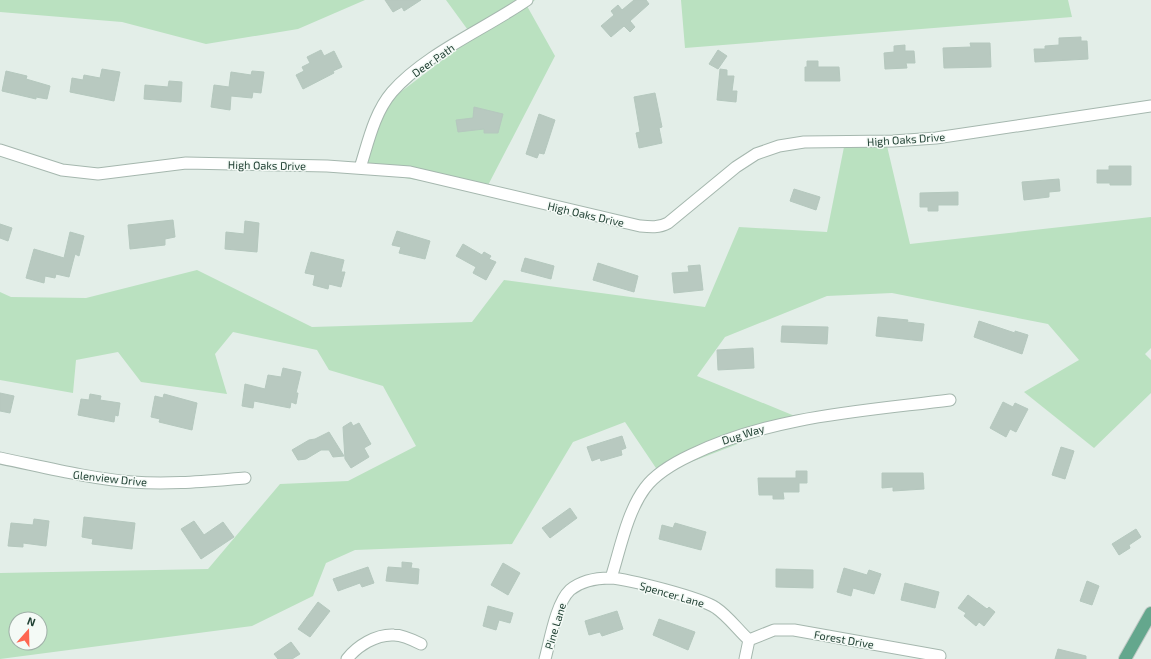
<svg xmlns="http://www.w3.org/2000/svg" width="1151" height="659" viewBox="0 0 1151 659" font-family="'Exo 2',sans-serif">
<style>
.green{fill:#bae1c0;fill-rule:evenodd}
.building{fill:#b8c9c0;stroke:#b5c8be}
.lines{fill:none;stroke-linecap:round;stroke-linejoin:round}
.minor-casing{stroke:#a5b7ae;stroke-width:13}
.major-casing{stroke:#c1cac6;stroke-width:14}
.minor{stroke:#fff;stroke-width:11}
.major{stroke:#64a78d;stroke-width:12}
.labels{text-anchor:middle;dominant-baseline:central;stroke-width:3;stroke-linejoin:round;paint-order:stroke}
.street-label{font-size:11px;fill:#214134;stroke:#f4faf6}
</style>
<rect width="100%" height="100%" fill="#e3eee8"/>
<path class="green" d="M0 0H365L298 29 206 44 122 22 0 12Z
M446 0H535L527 6 555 56 485 191 361 171 390 100 473 37Z
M681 0H1068L1072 17 685 48Z
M887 146 910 244 1151 217V348L1145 354 1151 360V393L1094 448 1024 392 1079 360 1048 324 892 293 827 296 725 337 697 376 802 419 660 474 625 422 573 442 512 544 355 550 326 563 313 596 252 626 0 659V573L208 569 280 484 348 481 416 446 383 386 329 370 317 350 233 332 215 354 227 394 141 382 118 352 76 360 73 393 0 380V292L11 297 86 298 197 270 312 327 472 322 504 280 705 307 739 227 827 232 844 147ZM16 619H40V643H16Z"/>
<path class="building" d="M385 0H421L404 11 402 7 393 12Z
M634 0H646L649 4 630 21 635 27 630 32 624 26 611 37 601 26 614 15 611 11 618 5 622 10Z
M1081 37V41H1087L1088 59 1035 62 1034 49H1045V46L1059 45V38Z
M970 43H990L991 67 944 68 943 48 971 47Z
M905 45V51H914L915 63H906L907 68 885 69 884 53 894 52V46Z
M321 50 324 56 334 51 342 67 333 71 334 73 303 89 296 75 304 71 302 67 310 63 307 57Z
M718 50 727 56 718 69 709 64Z
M807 61H818V67H839L840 81H805V67H807Z
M102 69 120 72 114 101 70 92 72 78 83 80 84 75 100 78Z
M720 69 727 70V76H734L732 91H737L736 102 717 100Z
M6 71 27 76 26 79 50 86 47 99 36 97V99L2 91Z
M252 71 264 72 261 93 253 92 252 98 231 96 230 110 211 107 214 85 229 87 231 72 251 75Z
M169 81 182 82 181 102 144 99 145 85 168 87Z
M655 93 662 127 659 128 662 143 639 148 636 133 640 132 634 97Z
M474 107 503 114 498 133H484V129L458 132 456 120 473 118Z
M539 114 555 120 544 154 539 153 537 158 526 154Z
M1109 166H1131V185H1110V183H1097V170H1109Z
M1059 179 1060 191 1049 192V197L1024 200 1022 182Z
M794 189 820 197 816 210 790 201Z
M958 192V205H938V211H928V207H920V193Z
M173 220 175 237 165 239V245L130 249 128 225Z
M245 221 259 223 257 252 225 249 226 232 244 234Z
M0 224 12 228 8 241 0 238Z
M397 231 430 241 425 259 399 253 401 247 392 245Z
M70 232 84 236 79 256 75 254 69 277 56 274 55 278 45 276 44 283 26 278 34 249 64 258Z
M463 244 482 255 484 252 491 256 489 259 496 262 486 280 473 273 476 267 456 256Z
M311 252 344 260 341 272H345L341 287 329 284 328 289 313 285 315 275 305 273Z
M525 258 554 266 551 279 521 271Z
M598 263 638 276 634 292 593 280Z
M700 265 703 290 674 293 672 273 689 272 688 266Z
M878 317 908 320 907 322 924 324 922 341 876 336Z
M979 321 1015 333V331L1028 335 1022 354 974 337Z
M782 326 828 327 827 344 781 342Z
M753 348 754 368 718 370 717 350Z
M283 368 301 372 296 393H298L296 404 291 402 290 408 254 401 253 408 242 406 245 384 265 389 268 375 281 377Z
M0 393 14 396 10 413 0 411Z
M90 394 101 396 100 400 120 403 118 416 115 415 114 422 78 415 81 399 89 400Z
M164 394 197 403 192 430 159 422 160 419 151 417 155 396 163 398Z
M1003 402 1013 407 1015 403 1028 409 1016 432 1010 429 1006 437 990 428Z
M351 422 353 426 359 423 371 444 364 448 369 457 351 468 345 459 343 427Z
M329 432 344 456 333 457 329 450H321L306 459 298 460 292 450 309 440 315 439Z
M622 436 626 448 621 450 622 455 601 461 600 458 592 461 587 447Z
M1061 447 1074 451 1065 479 1052 475Z
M796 471H807V483H799V492H783L784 499H773V495H759L758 478H796Z
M882 473H923L924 489 893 491V487L882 488Z
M570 508 577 518 550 538 542 528Z
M84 517 135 523 132 549 92 544 93 539 82 537Z
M34 519 49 521 46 546 23 543V547L8 546 11 523 33 525Z
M194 521 204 535 223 522 234 537 201 559 181 529Z
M675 523 706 532 701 550 659 539 662 525 673 528Z
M1136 529 1141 537 1129 545 1130 548 1119 555 1112 544Z
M402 562 412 563 411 568 419 569 418 584 386 581 388 567 402 568Z
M503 563 520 573 508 595 491 585Z
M368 567 374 583 362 587 360 583 338 591 333 579Z
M844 568 867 575 869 570 881 574 874 594 853 588 851 596 837 592Z
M776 569 813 570V588L776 587Z
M1087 581 1099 586 1092 605 1080 601Z
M905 583 939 592 935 608 901 600Z
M968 595 987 609 989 607 995 612 984 626 979 622 976 626 964 616 966 613 958 608Z
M318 602 330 611 310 637 298 629Z
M488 606 513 613 510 623 499 620 496 630 483 626Z
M617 611 623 629 602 636 600 632 589 635 585 621Z
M659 619 695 632 688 650 653 635Z
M291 642 300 654 292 659H278L274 654Z
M1058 649 1086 656V659H1055Z"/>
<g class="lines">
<g class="minor-casing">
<path id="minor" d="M0 150 62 170 98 174 186 163 327 166 410 172 640 226C650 227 659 228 668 223L736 167 756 154 779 146 804 142 893 141 936 138 1151 106
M360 168C368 143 374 113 392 92 425 54 485 29 527 0
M0 458C44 467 87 478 132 482 170 485 207 481 245 478
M611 578C620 550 627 512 645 488 656 473 674 463 691 455 771 416 863 411 950 400
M749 640 774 630H794L940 656
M347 659C357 646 376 634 394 635 403 635 413 640 421 644
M545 659C550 641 556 603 570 590 581 581 595 578 610 578 628 579 702 598 716 608 728 616 738 630 749 640L745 659"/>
</g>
<g class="major-casing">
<path id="major" d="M1125 659 1151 613"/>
</g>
<use href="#minor" class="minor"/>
<use href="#major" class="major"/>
</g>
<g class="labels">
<g class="street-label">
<text transform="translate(433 60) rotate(-35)">Deer Path</text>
<text transform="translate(906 139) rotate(-4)">High Oaks Drive</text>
<text transform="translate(267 165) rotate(1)">High Oaks Drive</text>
<text transform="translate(586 214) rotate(13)">High Oaks Drive</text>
<text transform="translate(743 434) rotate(-17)">Dug Way</text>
<text transform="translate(110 478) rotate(6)">Glenview Drive</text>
<text transform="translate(672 594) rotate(16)">Spencer Lane</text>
<text transform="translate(555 626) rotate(-73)">Pine Lane</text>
<text transform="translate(844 639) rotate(10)">Forest Drive</text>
</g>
</g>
<g transform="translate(28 631) rotate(20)"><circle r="19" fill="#f4faf6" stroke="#a0b0a8"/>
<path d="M0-3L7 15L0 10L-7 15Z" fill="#fe6651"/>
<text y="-6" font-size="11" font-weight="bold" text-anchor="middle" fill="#214134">N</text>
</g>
</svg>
